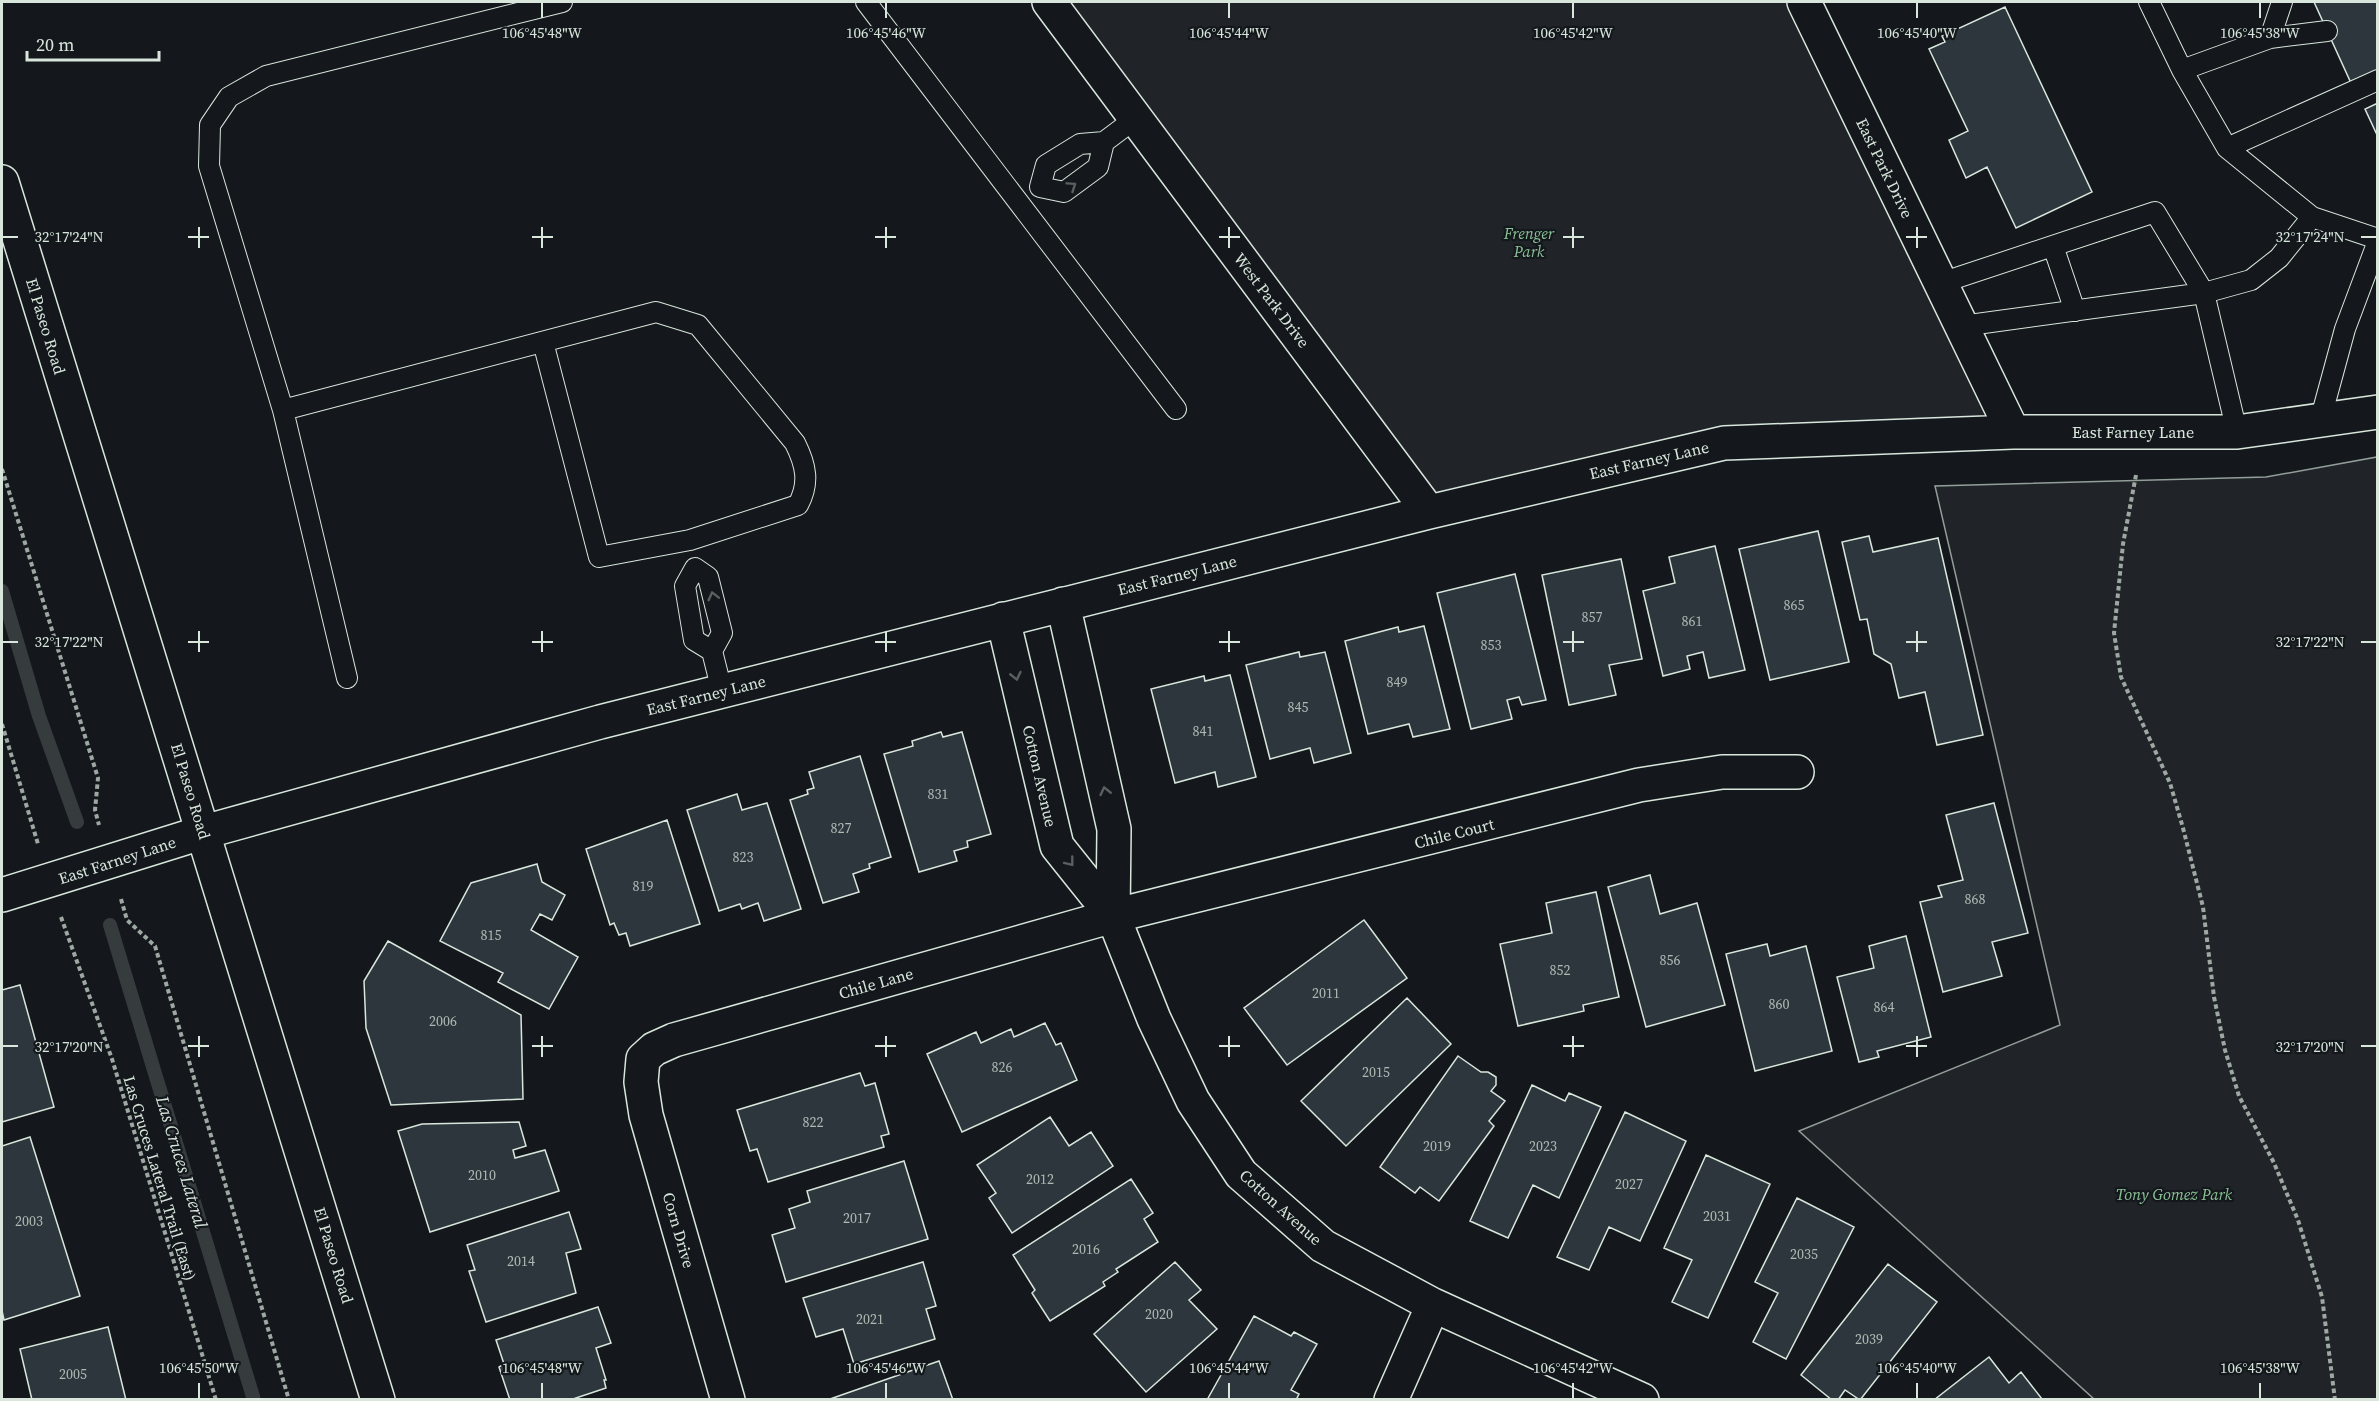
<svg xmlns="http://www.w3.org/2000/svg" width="2379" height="1401" viewBox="0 0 2379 1401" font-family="'Source Serif 4',serif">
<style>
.green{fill:#202428;stroke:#939e99;stroke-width:1.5}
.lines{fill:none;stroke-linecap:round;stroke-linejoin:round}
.stream{stroke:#363b3e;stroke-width:14}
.building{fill:#2c363c;stroke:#d8e6dc;stroke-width:1.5}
.service-casing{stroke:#d8e6dc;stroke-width:22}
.minor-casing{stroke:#d8e6dc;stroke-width:36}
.secondary-casing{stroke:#d8e6dc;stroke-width:36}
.path{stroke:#9da8a2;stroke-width:4;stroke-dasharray:4.5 3;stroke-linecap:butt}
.service{stroke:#14181c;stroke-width:20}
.minor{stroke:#14181c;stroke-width:33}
.secondary{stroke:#14181c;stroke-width:33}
.oneway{stroke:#59605f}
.ticks{fill:none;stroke:#d8e6dc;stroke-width:2}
.labels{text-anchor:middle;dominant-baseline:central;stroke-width:4.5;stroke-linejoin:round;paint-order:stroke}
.number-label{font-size:14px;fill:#adbab4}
.street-label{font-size:16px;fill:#d8e6dc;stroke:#14181c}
.park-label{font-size:16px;font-style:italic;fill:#8ac095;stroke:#14181c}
.water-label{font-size:18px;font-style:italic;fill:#d8e6dc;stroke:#14181c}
.ticks-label{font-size:15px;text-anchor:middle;fill:#d8e6dc;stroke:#14181c;stroke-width:4.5;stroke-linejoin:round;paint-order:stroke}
</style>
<rect width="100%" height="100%" fill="#14181c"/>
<path class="green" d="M1054 2H1807L2013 432 1724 443 1429 512Z
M2377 457V1399H2094L1799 1131 2060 1025 1935 486 2266 477Z"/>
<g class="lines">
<path class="stream" d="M2 591 39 716 77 822
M110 925 254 1400"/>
</g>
<path class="building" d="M2314 2H2378V71L2351 83Z
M2005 7 2092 192 2016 228 1987 167 1966 178 1949 140 1968 131 1929 49 1945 42 1942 36Z
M2378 103V137L2365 109Z
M1818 531 1849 662 1770 680 1739 549Z
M1869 536 1873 552 1938 538 1983 735 1937 745 1925 692 1899 698 1891 664 1874 654 1867 619 1860 620 1842 542Z
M1715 546 1745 670 1709 678 1703 652 1687 656 1690 669 1663 676 1643 591 1675 583 1669 557Z
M1621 559 1642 659 1609 665 1616 695 1569 705 1542 575Z
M1515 574 1546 700 1522 705 1519 697 1507 700 1512 719 1471 729 1437 593Z
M1424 626 1450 729 1413 737 1409 724 1368 734 1345 641 1398 627 1399 632Z
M1299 652 1300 657 1325 652 1351 753 1314 763 1310 748 1270 759 1246 665Z
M1230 675 1256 777 1218 787 1215 772 1175 783 1151 689 1204 676 1205 681Z
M941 732 943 737 962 732 991 834 967 841 968 847 954 851 957 861 919 872 884 754 913 746 912 741Z
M860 756 891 857 869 864 870 868 853 874 859 892 823 903 790 800 808 794 807 790 814 788 809 772Z
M737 794 742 810 767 803 801 909 764 921 758 903 742 909 740 904 719 911 687 810Z
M1994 803 2028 933 1992 942 2002 976 1943 992 1920 902 1942 897 1938 886 1963 880 1946 815Z
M667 820 700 924 630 946 626 933 619 935 614 923 610 925 586 849Z
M537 864 542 882 565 895 552 920 540 914 531 930 578 957 549 1009 498 982 503 973 440 941 471 883Z
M1650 875 1660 914 1697 903 1725 1005 1646 1027 1608 887Z
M1596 892 1619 997 1583 1005 1584 1011 1518 1026 1500 944 1552 933 1546 903Z
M1364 920 1407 978 1287 1065 1244 1008Z
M1906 936 1931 1037 1877 1051 1879 1057 1859 1062 1837 977 1874 968 1869 946Z
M388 941 521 1015 523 1099 391 1105 366 1028 364 981Z
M1767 944 1770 956 1806 946 1832 1051 1755 1071 1726 954Z
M20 985 54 1107 2 1122V990Z
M1407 998 1451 1044 1346 1146 1301 1101Z
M1045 1023 1056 1045 1061 1043 1077 1080 962 1132 927 1054 976 1032 981 1043 1011 1029 1014 1037Z
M1458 1056 1481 1072H1488L1496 1077V1085L1491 1091 1505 1101 1489 1121 1494 1126 1439 1201 1420 1187 1415 1193 1380 1167Z
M860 1073 865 1086 875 1083 889 1134 881 1136 884 1147 768 1182 757 1149 750 1151 737 1110Z
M1532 1085 1565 1101 1569 1093 1601 1107 1559 1198 1533 1185 1508 1238 1470 1221Z
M1625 1112 1686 1141 1640 1241 1609 1227 1589 1270 1557 1257Z
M1050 1117 1069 1146 1091 1132 1113 1166 1012 1233 989 1198 996 1193 977 1165Z
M519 1122 526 1146 513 1150 515 1158 545 1150 559 1191 430 1232 398 1131 422 1124Z
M30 1137 80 1296 4 1320 2 1311V1146Z
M1706 1155 1770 1184 1708 1318 1672 1302 1692 1260 1664 1248Z
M904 1161 928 1239 786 1282 772 1235 795 1228 789 1209 810 1202 807 1191Z
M1131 1179 1153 1213 1144 1219 1158 1242 1116 1269 1118 1272 1103 1282 1105 1286 1050 1321 1032 1293 1035 1290 1013 1255Z
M1797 1198 1854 1227 1786 1359 1753 1342 1778 1293 1755 1282Z
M569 1212 581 1249 566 1253 576 1293 486 1322 469 1271 475 1270 467 1245Z
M923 1262 936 1306 926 1309 935 1339 854 1364 843 1329 816 1337 803 1298Z
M1175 1262 1201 1290 1189 1300 1217 1329 1146 1392 1094 1334Z
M1888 1264 1937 1302 1860 1400 1845 1390 1838 1400H1832L1801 1375Z
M598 1307 611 1343 596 1348 606 1380H604L606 1388 570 1400H510L499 1367 504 1364 496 1340Z
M1254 1316 1291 1336 1294 1332 1317 1344 1291 1390 1299 1394 1296 1400H1207Z
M108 1327 126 1400H32L20 1349Z
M1989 1357 2009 1383 2021 1372 2042 1399 1934 1400Z
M939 1361 953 1400 830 1399Z"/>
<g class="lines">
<g class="service-casing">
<path id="service" d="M866 2 1176 409
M2149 2 2182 70 2227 148 2312 217 2378 239
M2270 38 2327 31
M2182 70 2270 38 2282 2
M1104 142 1098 167 1064 192 1040 187 1046 165 1080 144 1104 142 1136 118
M2227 148 2378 80
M2053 246 2075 311
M1941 283 2155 212 2204 293 1962 326
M283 410 209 166 210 125 229 97 266 76 562 2
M2320 421 2345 329 2378 241
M2237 432 2204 293 2251 280 2279 258 2312 217
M712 651 694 640 685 586 695 568 708 577 722 633 712 651 722 691
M347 678 283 410 656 312 698 325 795 443C806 465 810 483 798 505L690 540 599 557 543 342"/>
</g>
<g class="minor-casing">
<path id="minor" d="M1049 2 1429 512
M1804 2 2013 432
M1003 619 1057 846 1113 916 1114 829 1063 604
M2 895 204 832 600 722 1429 512 1724 443 2013 432H2237L2378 412
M1113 916 1154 1019 1193 1101 1241 1174 1323 1246 1433 1305 1642 1400
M728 1400 646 1115 641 1082 643 1059 654 1049 674 1040 1113 916 1639 785 1722 772H1797
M1391 1400 1433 1305"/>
</g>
<g class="secondary-casing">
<path id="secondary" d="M2 182 378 1400"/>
</g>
<path class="path" d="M2 469 98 778 95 810 99 825
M2136 475 2123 544 2114 633 2121 677 2170 783 2183 828 2203 907 2214 997 2225 1050 2239 1096 2274 1163 2298 1220 2322 1297 2335 1400
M2 724 38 844
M121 899 127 920 155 946 289 1400
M61 917 112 1059 216 1400"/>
<use href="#service" class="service"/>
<use href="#minor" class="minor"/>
<use href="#secondary" class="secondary"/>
</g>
<defs><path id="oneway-chevron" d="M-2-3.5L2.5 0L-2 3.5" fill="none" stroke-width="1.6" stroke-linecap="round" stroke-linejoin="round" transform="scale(1.5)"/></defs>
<g class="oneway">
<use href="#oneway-chevron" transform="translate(1072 186) rotate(-34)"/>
<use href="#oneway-chevron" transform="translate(713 596) rotate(-104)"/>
<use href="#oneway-chevron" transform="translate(1016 676) rotate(77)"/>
<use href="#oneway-chevron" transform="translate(1105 791) rotate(-103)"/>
<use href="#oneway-chevron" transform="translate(1070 862) rotate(52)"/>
</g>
<path class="ticks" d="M542 3V18M886 3V18M1229 3V18M1573 3V18M1917 3V18M2260 3V18M199 227V248M542 227V248M886 227V248M1229 227V248M1573 227V248M1917 227V248M3 237H18M188 237H209M532 237H553M875 237H896M1219 237H1240M1563 237H1584M1906 237H1927M2361 237H2376M199 631V652M542 631V652M886 631V652M1229 631V652M1573 631V652M1917 631V652M3 642H18M188 642H209M532 642H553M875 642H896M1219 642H1240M1563 642H1584M1906 642H1927M2361 642H2376M199 1036V1057M542 1036V1057M886 1036V1057M1229 1036V1057M1573 1036V1057M1917 1036V1057M3 1046H18M188 1046H209M532 1046H553M875 1046H896M1219 1046H1240M1563 1046H1584M1906 1046H1927M2361 1046H2376M199 1383V1398M542 1383V1398M886 1383V1398M1229 1383V1398M1573 1383V1398M1917 1383V1398M2260 1383V1398"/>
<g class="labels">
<g class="number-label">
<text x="1794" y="605">865</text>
<text x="1592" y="617">857</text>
<text x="1692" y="621">861</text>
<text x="1491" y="645">853</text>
<text x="1397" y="682">849</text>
<text x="1298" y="707">845</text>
<text x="1203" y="731">841</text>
<text x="938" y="794">831</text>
<text x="841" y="828">827</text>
<text x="743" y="857">823</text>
<text x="643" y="886">819</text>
<text x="1975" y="899">868</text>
<text x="491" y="935">815</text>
<text x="1670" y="960">856</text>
<text x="1560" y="970">852</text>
<text x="1326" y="993">2011</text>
<text x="1779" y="1004">860</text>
<text x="1884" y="1007">864</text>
<text x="443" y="1021">2006</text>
<text x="1002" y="1067">826</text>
<text x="1376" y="1072">2015</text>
<text x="813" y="1122">822</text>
<text x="1437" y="1146">2019</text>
<text x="1543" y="1146">2023</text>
<text x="482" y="1175">2010</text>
<text x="1040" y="1179">2012</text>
<text x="1629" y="1184">2027</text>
<text x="1717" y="1216">2031</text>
<text x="857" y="1218">2017</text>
<text x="29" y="1221">2003</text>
<text x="1086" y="1249">2016</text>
<text x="1804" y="1254">2035</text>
<text x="521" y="1261">2014</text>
<text x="1159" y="1314">2020</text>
<text x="870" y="1319">2021</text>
<text x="1869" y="1339">2039</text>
<text x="73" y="1374">2005</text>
</g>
<g class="street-label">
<text transform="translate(1885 168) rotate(64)">East Park Drive</text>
<text transform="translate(1272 300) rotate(53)">West Park Drive</text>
<text transform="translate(46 326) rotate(73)">El Paseo Road</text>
<text x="2133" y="432">East Farney Lane</text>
<text transform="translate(1649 460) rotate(-13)">East Farney Lane</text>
<text transform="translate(1177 575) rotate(-14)">East Farney Lane</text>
<text transform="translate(706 695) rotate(-14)">East Farney Lane</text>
<text transform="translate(1040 776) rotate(77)">Cotton Avenue</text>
<text transform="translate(191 791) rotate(73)">El Paseo Road</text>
<text transform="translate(1454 833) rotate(-14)">Chile Court</text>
<text transform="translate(117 860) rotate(-18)">East Farney Lane</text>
<text transform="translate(876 983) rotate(-16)">Chile Lane</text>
<text transform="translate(160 1178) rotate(73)">Las Cruces Lateral Trail (East)</text>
<text transform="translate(1281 1207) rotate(42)">Cotton Avenue</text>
<text transform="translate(679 1230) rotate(74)">Corn Drive</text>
<text transform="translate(334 1255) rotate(73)">El Paseo Road</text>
</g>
<g class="park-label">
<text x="1529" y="233">Frenger<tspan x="1529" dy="18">Park</tspan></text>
<text x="2174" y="1194">Tony Gomez Park</text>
</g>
<g class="water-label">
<text transform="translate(182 1162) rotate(73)">Las Cruces Lateral</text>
</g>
</g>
<g class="ticks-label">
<text x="542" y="38">106°45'48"W</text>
<text x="886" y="38">106°45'46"W</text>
<text x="1229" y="38">106°45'44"W</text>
<text x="1573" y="38">106°45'42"W</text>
<text x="1917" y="38">106°45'40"W</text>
<text x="2260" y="38">106°45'38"W</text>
<text x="69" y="242">32°17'24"N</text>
<text x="2310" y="242">32°17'24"N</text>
<text x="69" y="647">32°17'22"N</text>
<text x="2310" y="647">32°17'22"N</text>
<text x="69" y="1052">32°17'20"N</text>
<text x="2310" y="1052">32°17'20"N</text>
<text x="199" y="1373">106°45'50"W</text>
<text x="542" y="1373">106°45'48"W</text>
<text x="886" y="1373">106°45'46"W</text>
<text x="1229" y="1373">106°45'44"W</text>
<text x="1573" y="1373">106°45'42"W</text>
<text x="1917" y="1373">106°45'40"W</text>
<text x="2260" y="1373">106°45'38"W</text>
</g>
<rect width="2379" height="1401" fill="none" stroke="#d8e6dc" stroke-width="6"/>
<path d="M27 51v9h132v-9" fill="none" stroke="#d8e6dc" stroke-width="3"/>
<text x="36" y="51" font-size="18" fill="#d8e6dc" stroke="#14181c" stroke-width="4.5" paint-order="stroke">20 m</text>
</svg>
